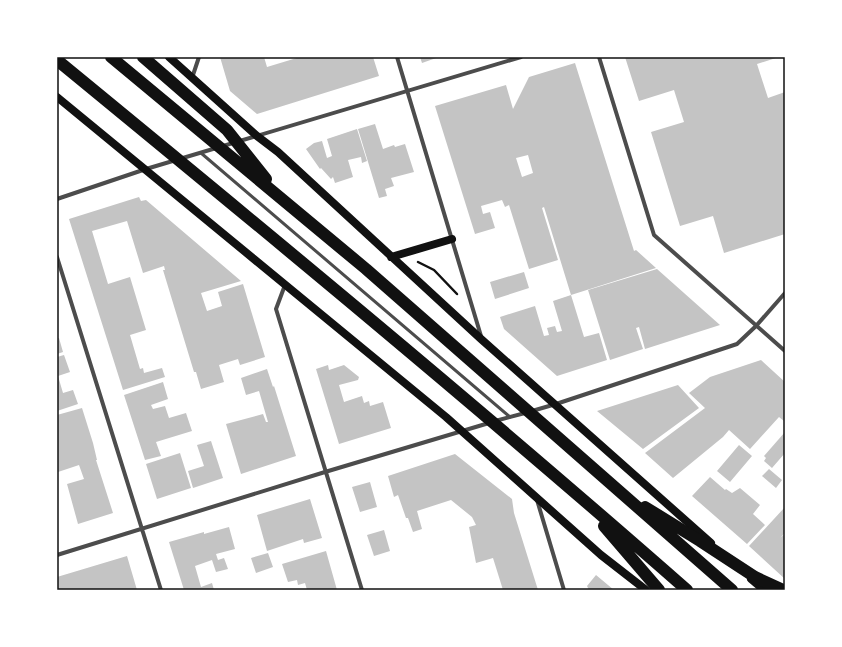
<svg xmlns="http://www.w3.org/2000/svg" width="842" height="647" viewBox="0 0 842 647" font-family="'IBM Plex Sans',sans-serif">
<style>
.building{fill:#c4c4c4;fill-rule:evenodd}
.lines{fill:none;stroke-linecap:round;stroke-linejoin:round}
.path{stroke:#111;stroke-width:2.5}
.service{stroke:#4c4c4c;stroke-width:3}
.minor{stroke:#4c4c4c;stroke-width:4}
.secondary{stroke:#111;stroke-width:8}
.motorway{stroke:#111;stroke-width:12}
.neatline{fill:none;stroke:#111;stroke-width:1.5}
</style>
<rect width="100%" height="100%" fill="#fff"/>
<path class="building" d="M220 57H264L267 67 300 57H373L379 76 257 114 230 91Z
M420 57H439L422 63Z
M625 57H779L757 64 768 98 785 92V234L724 253 713 216 680 226 651 132 684 122 674 90 639 101Z
M575 63 634 251 636 250 656 268 571 295 544 207 542 208 558 260 529 269 509 205 505 207 502 200 481 206 483 214 490 212 495 228 475 234 435 106 506 85 513 109 529 77ZM528 155 533 173 522 177 516 158Z
M375 124 383 149 394 145 395 147 405 144 414 172 391 178 394 186 385 189 387 196 379 198 358 129Z
M357 129 367 161 362 163 361 157 348 160 353 177 335 183 333 177 331 179 321 168 320 169 306 149 314 143 322 141 327 158 332 156 327 139Z
M139 197 141 201 146 200 241 281 201 293 207 311 222 306 218 292 243 284 265 357 240 365 238 359 219 365 224 382 201 389 196 372H194L163 270H165L164 266 143 273 127 221 92 231 108 284 130 277 146 330 130 335 140 369 143 368 144 373 162 368 165 377 123 390 69 219Z
M657 269 720 325 645 349 639 327 636 328 643 349 610 360 588 290Z
M524 272 529 288 495 299 490 282Z
M571 295 584 337 599 333 607 360 557 376 504 329 500 317 535 306 544 336 549 335 547 328 555 326 557 332 562 331 553 301Z
M57 338H59L63 352 57 354Z
M64 355 70 372 58 376 63 393 73 390 78 404 57 411V357Z
M761 360 785 382V420L784 421 779 417 750 449 729 430 723 437 673 478 645 453 705 408 689 393 710 377Z
M328 365 329 370 344 365 359 377 358 380 339 385 344 402 362 396 364 403 369 401 370 406 383 402 391 428 339 444 316 369Z
M267 369 273 387 274 386 296 456 241 474 226 424 263 414 266 422H268L259 391 246 395 241 378Z
M163 382 168 399 151 405 153 409 165 406 169 418 186 413 192 431 156 442 161 456 145 460 124 395Z
M678 385 699 408 643 449 597 411Z
M82 408 93 443 97 460H96L113 513 78 524 67 484 84 479 79 465 58 472 57 415Z
M785 432V453L772 468 764 461 766 458 764 456Z
M211 441 223 478 193 488 188 471 204 466 197 445Z
M739 445 752 456 730 482 717 471Z
M180 453 191 488 157 499 146 464Z
M455 454 512 499 514 513 538 590H503L493 558 476 563 469 527 476 525 472 517 451 500 417 511 422 529 413 532 408 518H406L398 495 394 497 388 476Z
M769 469 782 480 776 488 762 476Z
M710 477 725 490 726 489 732 493 740 488 760 505 753 514 765 525 747 544 692 496Z
M370 482 377 507 360 512 352 487Z
M310 499 322 538 304 543 303 539 267 551 257 515Z
M785 507V533L780 538 785 534V579L749 546Z
M229 527 235 549 216 554 218 560 224 558 228 569 216 572 212 560 195 566 201 587 212 583 214 590H184L169 542 204 532V534Z
M384 530 390 551 374 556 367 535Z
M326 551 337 590H307L305 583 298 585 297 580 288 582 282 564Z
M268 553 273 567 256 573 251 558Z
M127 556 137 590H57V577Z
M596 575 614 590H589L587 586Z"/>
<g class="lines">
<path class="path" d="M418 262 434 270 457 294"/>
<path class="service" d="M201 153 510 417"/>
<path class="minor" d="M397 57 481 336
M599 57 654 235 785 351
M192 78 199 57
M57 199 146 169 521 57
M57 257 161 590
M285 285 276 309 362 590
M532 411 556 404 737 344 756 326 785 293
M495 421 525 413
M537 500 564 590
M57 555 325 472 489 423"/>
<path class="secondary" d="M169 57 257 136 278 152 481 339 711 543
M57 97 446 417 601 555 646 590
M391 257 452 239
M751 579 764 590"/>
<path class="motorway" d="M111 57 366 269 732 590
M143 57 227 130 266 179
M57 60C269 234 481 409 687 590
M645 507 700 541 755 577 783 590
M604 526 659 590"/>
</g>
<rect width="842" height="647" fill="none" stroke="#ffffff" stroke-width="116"/>
<rect x="58" y="58" width="726" height="531" class="neatline"/>
</svg>
